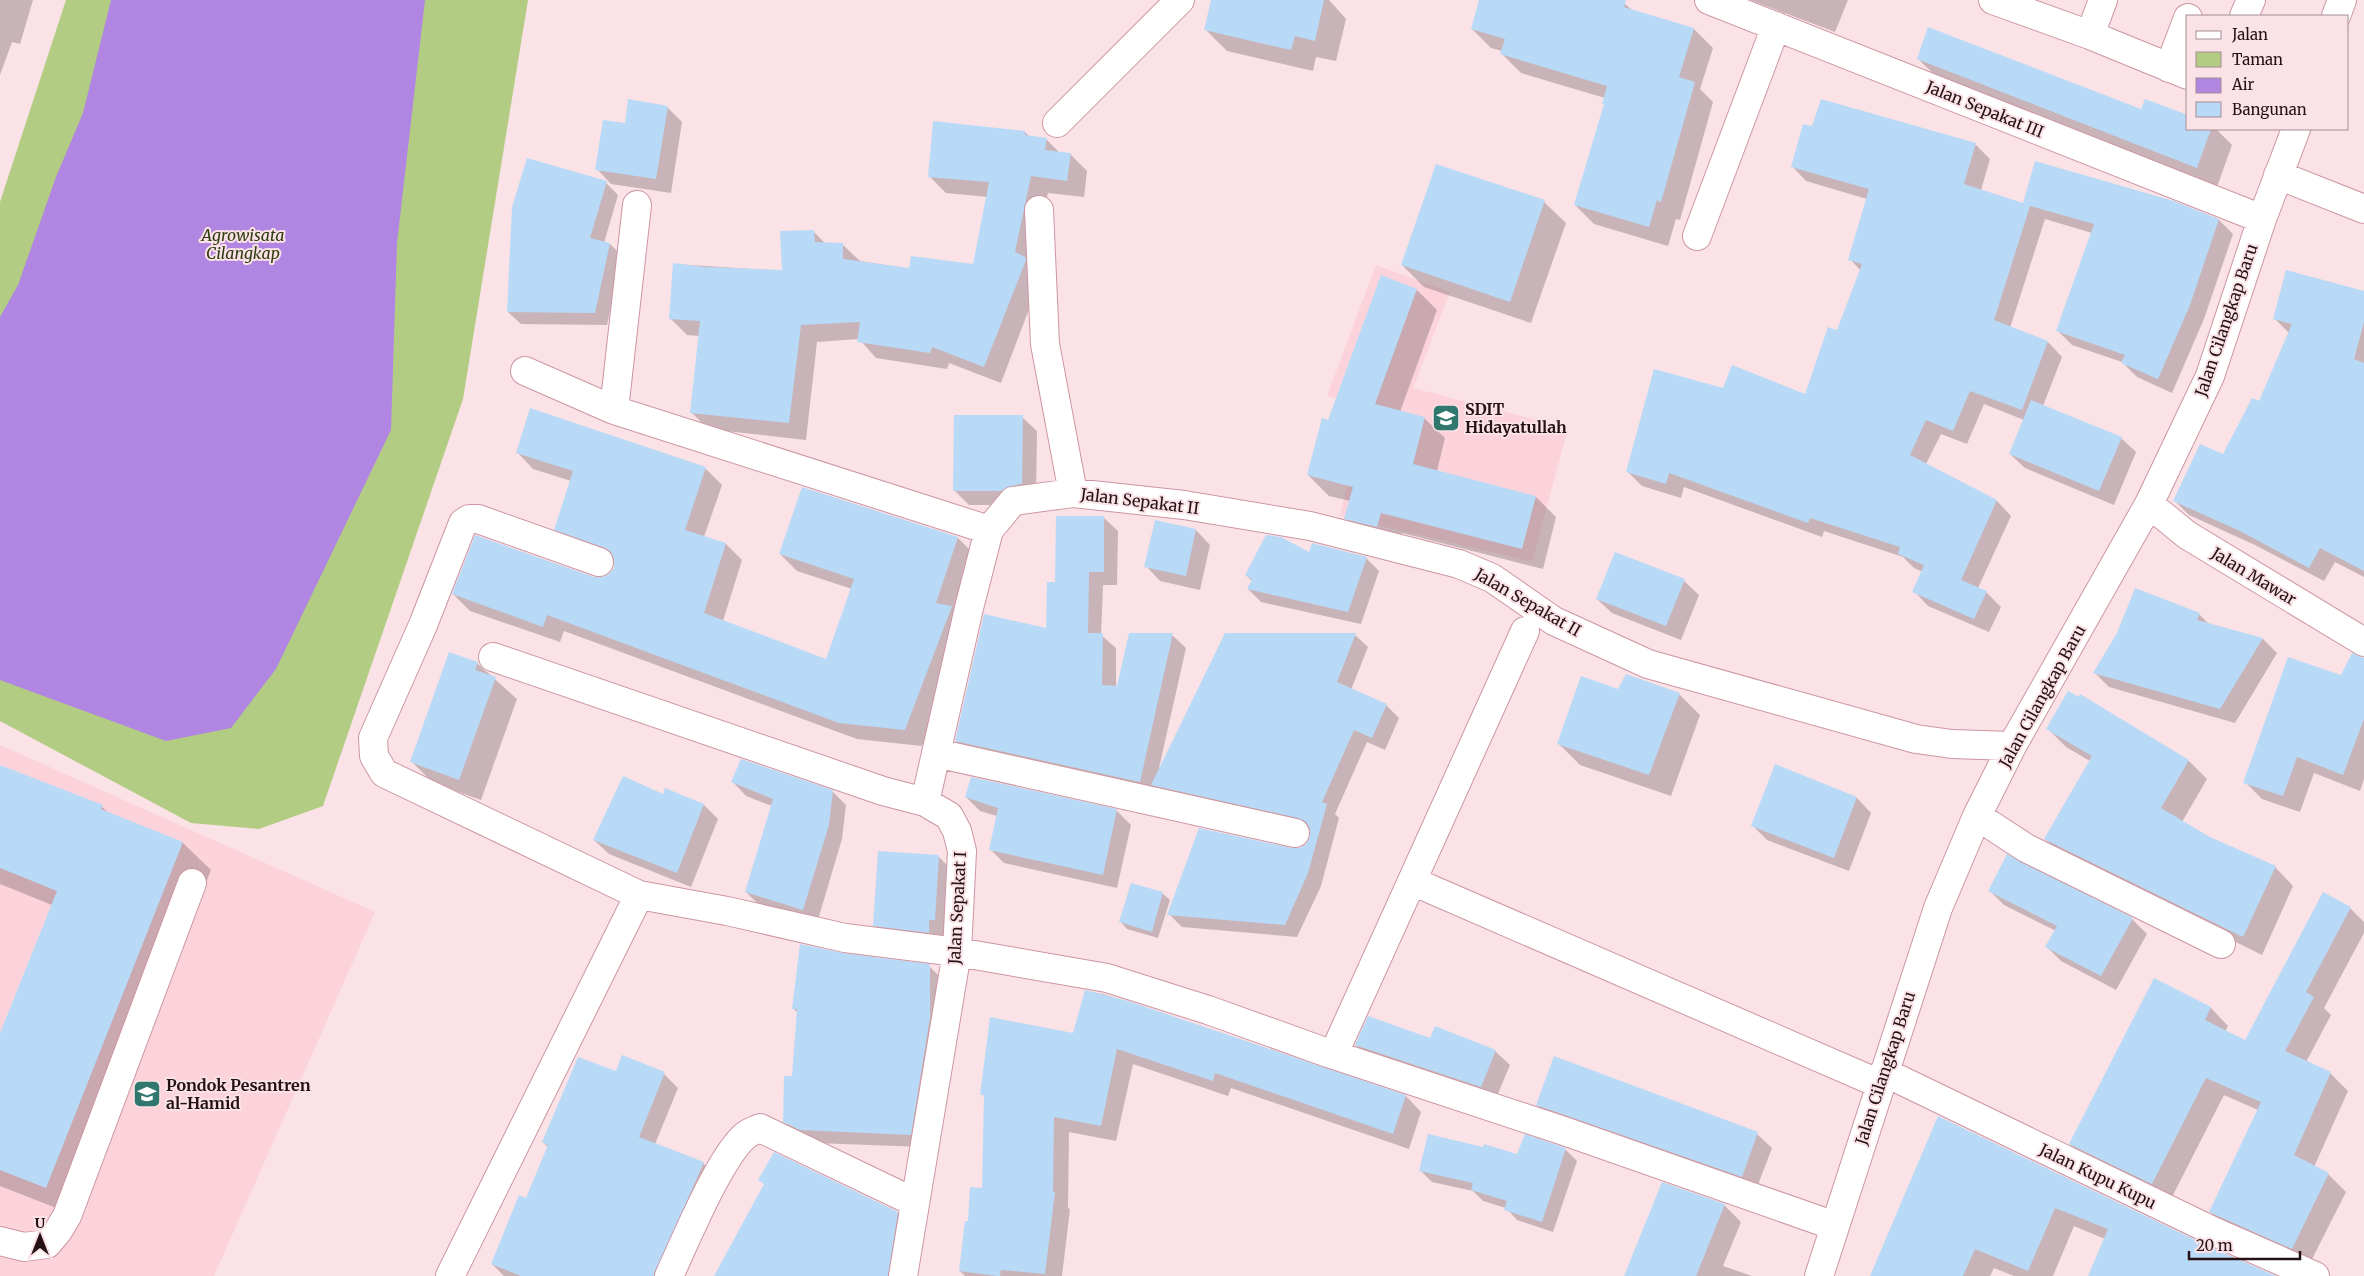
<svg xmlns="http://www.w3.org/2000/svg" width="2364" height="1276" viewBox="0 0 2364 1276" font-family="Merriweather,serif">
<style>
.built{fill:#fcd3db}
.green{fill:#b3cc84}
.water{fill:#b185e2}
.shadow{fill:#0003}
.building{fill:#b8daf7}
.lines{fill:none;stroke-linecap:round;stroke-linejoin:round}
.minor-casing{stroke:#cd96a2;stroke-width:30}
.minor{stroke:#fff;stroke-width:28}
.labels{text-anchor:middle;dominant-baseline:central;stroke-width:4;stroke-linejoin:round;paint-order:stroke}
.street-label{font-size:16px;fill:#241116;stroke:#fae2e6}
.park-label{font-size:16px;font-style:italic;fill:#2f3c11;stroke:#fae2e6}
.poi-label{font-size:16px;font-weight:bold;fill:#241116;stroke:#fae2e6;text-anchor:start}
</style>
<rect width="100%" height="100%" fill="#fae2e6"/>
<path class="built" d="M1376 265 1450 292 1413 388 1568 428 1532 562 1340 516 1366 408 1327 396Z
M0 745 375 912 214 1276H0Z"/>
<path class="green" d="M66 0H528L463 399 323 806 259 829 191 823 0 721V202Z"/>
<path class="water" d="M111 0H425L397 243 391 430 276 669 231 728 166 741 0 680V317L18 285 56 177 83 113Z"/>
<path class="shadow" d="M0 0H33L20 44 12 42 0 75Z
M1212 0H1329L1346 19 1336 61 1316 57 1313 71 1227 51 1206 30Z
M1481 0H1614L1624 3 1632 10 1694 29 1713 48 1700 89 1713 102 1680 220 1676 219 1668 246 1594 224 1575 205 1605 105 1603 103 1605 98 1521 73 1502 54V51L1491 48 1472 29Z
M1750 0H1848L1835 32Z
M1918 59 2142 110 2188 129H2216L2232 145 2217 187 1938 78Z
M667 107 682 122 671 193 611 184 597 169Z
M1025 132 1030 137 1046 139 1060 153 1070 154 1087 171 1084 197 1048 193 1032 265 1042 275 1001 383 949 363 947 369 876 358 859 339 817 342 806 440 708 429 691 412 700 336 687 335 670 318 674 264 784 271 813 231 826 244 843 245 860 261 911 269 974 265 988 197 946 193 929 176Z
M1976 145 1990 159 1981 190 2024 204 2174 202 2219 220 2233 234 2204 319 2172 393 2137 377 2122 362 2072 345 2058 331 2092 233 2045 219 2010 328 2048 342 2062 357 2043 406 2121 438 2136 452 2114 505 2025 468 2010 454 2024 420 1984 404 1967 444 1941 434 1926 464 1997 501 2011 516 1978 588 1986 592 2001 607 1989 632 1928 606 1914 591 1923 572 1914 568 1903 557 1824 531 1822 537 1684 487 1681 498 1642 486 1627 471 1724 389 1805 395 1838 331 1861 271 1850 259 1867 199 1806 181 1792 166Z
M606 183 618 195 604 243 610 244 622 256 607 325 521 324 508 312Z
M1544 202 1566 223 1531 323 1424 287 1402 265Z
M1417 290 1437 310 1400 412 1424 418 1445 438 1437 471 1536 497 1556 517 1543 569 1402 533 1397 547 1366 539 1346 518 1350 501 1329 496 1308 475 1329 421Z
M2364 293V577L2335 562 2324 581 2255 545 2189 515 2175 501 2224 456 2260 403 2289 333 2274 318Z
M1022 417 1037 431 1036 498 1016 505H969L954 490Z
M517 452 705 468 722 485 704 537 726 544 742 560 723 621 827 660 852 589 797 571 780 554 958 538 974 554 967 624 922 746 857 739 564 631 560 642 470 611 453 594 603 578 610 575 615 568V561L572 546 556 529 571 481 533 469Z
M1104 518 1118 531 1117 585H1103L1101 635 1116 648V687L1172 635 1186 648 1159 768 1355 635 1368 647 1351 690 1386 705 1399 718 1385 750 1367 742 1335 814 1339 818 1321 886 1297 937 1182 927 1169 914 1292 850 1301 849 1307 845 1312 836 1311 830 1165 797 1155 787 1153 795 970 755 956 741 1047 630 1056 583Z
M1196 530 1210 545 1200 590 1160 581 1146 566Z
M1310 554 1366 558 1379 571 1361 624 1261 602 1248 589 1252 581 1246 575Z
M1615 554 1684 581 1699 595 1681 640 1612 613 1597 599Z
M2199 614 2209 624 2263 639 2277 653 2235 723 2109 687 2095 673Z
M477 663 517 699 481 800 433 783 412 762Z
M2364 671V779L2360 791 2314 773 2300 812 2262 799 2245 782 2342 677Z
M1619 691 1679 694 1700 715 1671 796 1580 765 1559 744Z
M2081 696 2189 761 2207 779 2182 822 2210 838 2275 867 2293 886 2262 955 2064 857 2045 839 2090 761 2066 747 2048 729Z
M0 767 102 807 109 813 183 843 211 870 74 1215 0 1186V1037L52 905 0 884Z
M972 778 1117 811 1131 825 1117 888 1004 863 990 849 997 816 980 811 966 797Z
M733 782 833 792 846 805 842 839 817 923 760 906 746 892 772 806 746 796Z
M1857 798 1871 813 1849 871 1767 840 1752 825Z
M704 805 718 819 691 887 609 854 594 840Z
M938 856 953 871 949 934H943V947L889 940 874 925Z
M1990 891 2132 919 2147 934 2116 990 2061 961 2047 947 2056 931 2004 905Z
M1162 893 1170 900 1158 938 1127 929 1120 921Z
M2323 894 2350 908 2364 922V933L2324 1008 2331 1015 2306 1062 2330 1073 2348 1091 2314 1167 2328 1174 2346 1192 2309 1265 2228 1229 2210 1211 2258 1110 2224 1095 2170 1201 2088 1161 2070 1144 2154 980 2211 1008 2228 1026 2225 1032 2246 1042Z
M843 955 929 966 942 979 924 1147 815 1143 797 1134 784 1121 793 1078 798 1013 793 1008Z
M1086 991 1103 994 1406 1096 1421 1112 1409 1149 1231 1088 1228 1096 1133 1064 1116 1141 1069 1132 1068 1208 1070 1209 1062 1276H965L960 1271 969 1222 983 1189 985 1097 982 1094 1074 1034Z
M1430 1039 1495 1051 1510 1065 1495 1101 1371 1060 1356 1045Z
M617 1073 664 1074 678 1088 655 1144 704 1164 718 1178 672 1276H504L492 1264 526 1199 548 1147 543 1142Z
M1537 1105 1757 1134 1772 1148 1756 1190 1552 1119Z
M1938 1118 2208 1247 2273 1276H2089L2105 1239 2074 1226 2053 1276H2014L1994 1268 1990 1276H1871Z
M1526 1136 1566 1150 1577 1161 1553 1232 1517 1220 1506 1208 1483 1201 1473 1191 1432 1182 1421 1171 1518 1156Z
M760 1180 897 1213 911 1227 897 1276 854 1271 863 1276H715L765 1185Z
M1724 1205 1741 1222 1723 1266 1752 1276H1626Z"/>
<path class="building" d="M1211 0H1324L1315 41 1295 36 1291 50 1204 30Z
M1479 0H1626L1624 7 1694 28 1679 77 1695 82 1661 202 1657 200 1649 227 1574 205 1604 104H1602L1607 86 1500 54 1505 39 1471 29Z
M1928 27 2141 109 2145 99 2188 115V129H2211L2197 168 1917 59Z
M628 99 668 106 656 179 595 170 603 120 625 123Z
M1821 99 1976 143 1964 184 2023 203 2035 161 2174 201 2219 219 2190 305 2158 379 2121 363 2125 355 2056 331 2094 224 2030 206 1994 320 2048 341 2022 410 1970 391 1953 431 1926 420 1910 455 1997 500 1961 580 1987 591 1974 619 1912 592 1924 565 1898 554 1900 547 1810 518 1808 523 1669 473 1666 484 1626 472 1654 369 1723 388 1732 365 1805 394 1828 327 1837 330 1862 264 1848 260 1869 189 1791 167 1803 124 1812 126Z
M933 121 1025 131V135L1047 138 1045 150 1071 153 1067 181 1031 176 1015 252 1025 257 1026 260 984 367 932 347 930 353 857 342 860 322 801 325 789 423 690 413 700 321 669 319 673 263 705 267 782 270 780 231 814 230 815 242 843 243V259L909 268 911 256 973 264 989 182 928 177Z
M527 158 607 181 590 238 610 243 595 313 507 312 512 207Z
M1436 164 1545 200 1510 302 1401 265Z
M2286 270 2364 291V322L2354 359 2364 363V571L2320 548 2309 568 2240 531 2173 501 2200 444 2223 454 2252 398 2259 401 2292 324 2273 319Z
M1381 275 1417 289 1375 404 1425 417 1413 464 1536 496 1522 549 1381 513 1377 527 1344 519 1353 487 1307 475 1322 418 1328 420Z
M2031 400 2122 437 2099 491 2009 454Z
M530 408 706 467 685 530 726 543 704 613 826 659 854 579 779 554 802 487 958 537 936 603 952 606 905 730 839 723 547 615 543 627 452 594 475 535 594 577H602L609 574 614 568V559L611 552 605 548 554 530 573 471 516 453Z
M954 415H1023L1022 484 1011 486 1001 491H953Z
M1056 516H1104V572H1089L1088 633H1103L1102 685 1117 686 1129 633H1173L1140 782 955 741 984 614 1046 628 1047 582H1055Z
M1155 520 1196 529 1186 576 1144 567Z
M1266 535 1281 537 1309 552 1312 543 1367 557 1348 612 1247 589 1252 579 1245 575Z
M1615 552 1685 579 1666 626 1596 599Z
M2135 588 2200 613 2197 620 2263 638 2220 709 2093 673 2117 633Z
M1225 633H1356L1337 682 1387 704 1372 738 1354 730 1322 802 1327 804 1308 873 1285 925 1167 915 1199 828 1292 848H1300L1306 844 1310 836V828L1306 822 1298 818 1151 785Z
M449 652 478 662 475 670 496 677 459 780 410 762Z
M2352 653 2364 658V719L2343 775 2297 757 2283 796 2243 783 2288 657 2341 675Z
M1626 674 1680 693 1649 775 1557 744 1581 676 1618 689Z
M2068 691 2079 697 2080 694 2189 760 2161 808 2210 837 2276 866 2243 937 2044 839 2092 756 2046 729Z
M741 759 833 790 829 825 803 910 745 892 773 799 731 782Z
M1775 764 1857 797 1834 858 1751 826Z
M0 765 103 805 101 809 183 842 46 1188 0 1170V1033L57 891 0 868Z
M623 776 663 794 665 788 704 804 677 873 593 840Z
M971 777 1117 809 1103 875 989 850 998 808 965 797Z
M878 851 939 855 935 920H929V933L873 926Z
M2007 854 2133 918 2101 976 2045 947 2057 926 1988 891Z
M1131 883 1163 892 1152 932 1119 922Z
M2323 892 2351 907 2306 992 2314 997 2285 1051 2331 1072 2294 1155 2329 1173 2292 1249 2209 1212 2261 1102 2206 1078 2152 1184 2069 1144 2154 978 2211 1007 2205 1020 2245 1040Z
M800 944 843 953 930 964V1017L911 1135 800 1130 783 1122 784 1076H792L797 1009H792Z
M1085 990 1128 1001 1406 1095 1393 1134 1215 1073 1213 1081 1117 1049 1101 1126 1054 1117 1053 1192H1055L1045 1274 1001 1270 1000 1276H997L959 1271 965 1221H968L970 1187 982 1188 984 1095H980L990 1017 1073 1033Z
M1368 1016 1430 1038 1435 1026 1496 1050 1481 1087 1355 1045Z
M622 1055 665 1072 639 1137 704 1162 654 1276H521L491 1264 519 1195 526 1198 548 1145 542 1142 578 1057 616 1071Z
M1554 1056 1758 1132 1742 1177 1536 1105Z
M1938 1116 2208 1246 2276 1276H2088L2108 1229 2055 1208 2028 1271 1975 1249 1963 1276H1870Z
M1428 1134 1483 1147 1484 1144 1517 1154 1525 1134 1566 1148 1542 1222 1504 1210 1507 1201 1471 1190 1473 1183 1419 1171Z
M774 1152 898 1212 888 1276H714L764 1184 758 1180Z
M1662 1182 1725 1204 1696 1276H1624Z"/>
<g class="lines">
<g class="minor-casing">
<path id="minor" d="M1709 0 2262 219
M1993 0 2090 35 2188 75
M2244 16 2251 0
M2336 16 2342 0
M2090 35 2103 0
M2169 68 2188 18
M1057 123 1180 0
M2278 175 2364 209
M1039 210 1045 344 1073 493
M1697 236 1776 26
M525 371 614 410 637 205
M614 410 989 530
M2149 504 2187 535 2364 642
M599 562 478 519H469L463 523 423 625 373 738 374 756 384 773 639 895
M493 657 883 791 925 802
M936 753 1295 833
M1977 816 2026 848 2221 944
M1412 881 1880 1084
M1340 1040 1525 631
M1884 1072 2215 1232 2315 1276
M0 1241 24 1247 47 1244 58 1231 67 1216 192 883
M450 1276 639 895 727 911 845 938 957 952 1107 978 1208 1010 1328 1053 1564 1131 1835 1226
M669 1276C685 1242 720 1156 746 1135 750 1132 756 1130 760 1128L914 1202
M903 1276 957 952 962 851 957 831 949 816 925 802 969 608 989 530 1013 501 1073 493 1184 505 1310 526 1459 564 1492 578 1554 621 1648 664 1916 739 1952 744 2012 746
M1819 1276 1938 908 1977 816 2012 746 2149 504 2210 376 2262 219 2296 129"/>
</g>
<use href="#minor" class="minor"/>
</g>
<defs>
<g id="school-square" transform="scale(1.4375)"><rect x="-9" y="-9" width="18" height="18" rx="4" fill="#30776e" stroke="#fae2e6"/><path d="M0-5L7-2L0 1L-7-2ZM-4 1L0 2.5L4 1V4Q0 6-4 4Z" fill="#fff"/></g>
</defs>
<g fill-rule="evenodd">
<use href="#school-square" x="1446" y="418"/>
<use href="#school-square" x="147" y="1094"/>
</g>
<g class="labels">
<g class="street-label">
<text transform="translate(1985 109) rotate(22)">Jalan Sepakat III</text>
<text transform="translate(2226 320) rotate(-71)">Jalan Cilangkap Baru</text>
<text transform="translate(1140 501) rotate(7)">Jalan Sepakat II</text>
<text transform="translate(2254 576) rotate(31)">Jalan Mawar</text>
<text transform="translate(1528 602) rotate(30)">Jalan Sepakat II</text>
<text transform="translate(2042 696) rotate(-61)">Jalan Cilangkap Baru</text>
<text transform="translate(957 908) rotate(-87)">Jalan Sepakat I</text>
<text transform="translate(1885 1068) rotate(-72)">Jalan Cilangkap Baru</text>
<text transform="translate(2098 1176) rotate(26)">Jalan Kupu Kupu</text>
</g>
<g class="park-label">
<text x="243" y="235">Agrowisata<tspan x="243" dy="18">Cilangkap</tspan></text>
</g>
<g class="poi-label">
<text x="1465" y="409">SDIT<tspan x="1465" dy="18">Hidayatullah</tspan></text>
<text x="166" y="1085">Pondok Pesantren<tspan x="166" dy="18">al-Hamid</tspan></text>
</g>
</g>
<rect x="2186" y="15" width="162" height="115" fill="#fae2e6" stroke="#a48e93"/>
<rect x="2196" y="31" width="25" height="8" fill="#ffffff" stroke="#a48e93"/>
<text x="2232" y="40" font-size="15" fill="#241116">Jalan</text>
<rect x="2196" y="52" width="25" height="15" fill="#b3cc84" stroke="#a48e93"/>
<text x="2232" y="65" font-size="15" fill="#241116">Taman</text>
<rect x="2196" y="78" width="25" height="15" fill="#b185e2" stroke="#a48e93"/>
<text x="2232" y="90" font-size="15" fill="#241116">Air</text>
<rect x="2196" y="102" width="25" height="15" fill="#b8daf7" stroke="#a48e93"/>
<text x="2232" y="115" font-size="15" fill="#241116">Bangunan</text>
<g transform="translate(40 1236)" stroke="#fae2e6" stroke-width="4" paint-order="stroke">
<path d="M0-4L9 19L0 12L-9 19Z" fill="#241116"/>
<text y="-8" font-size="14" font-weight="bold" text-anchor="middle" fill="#241116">U</text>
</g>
<path d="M2189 1251v8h111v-8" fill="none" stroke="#241116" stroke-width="2.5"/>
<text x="2196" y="1251" font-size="15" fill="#241116" stroke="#fae2e6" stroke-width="4" paint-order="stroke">20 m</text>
</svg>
